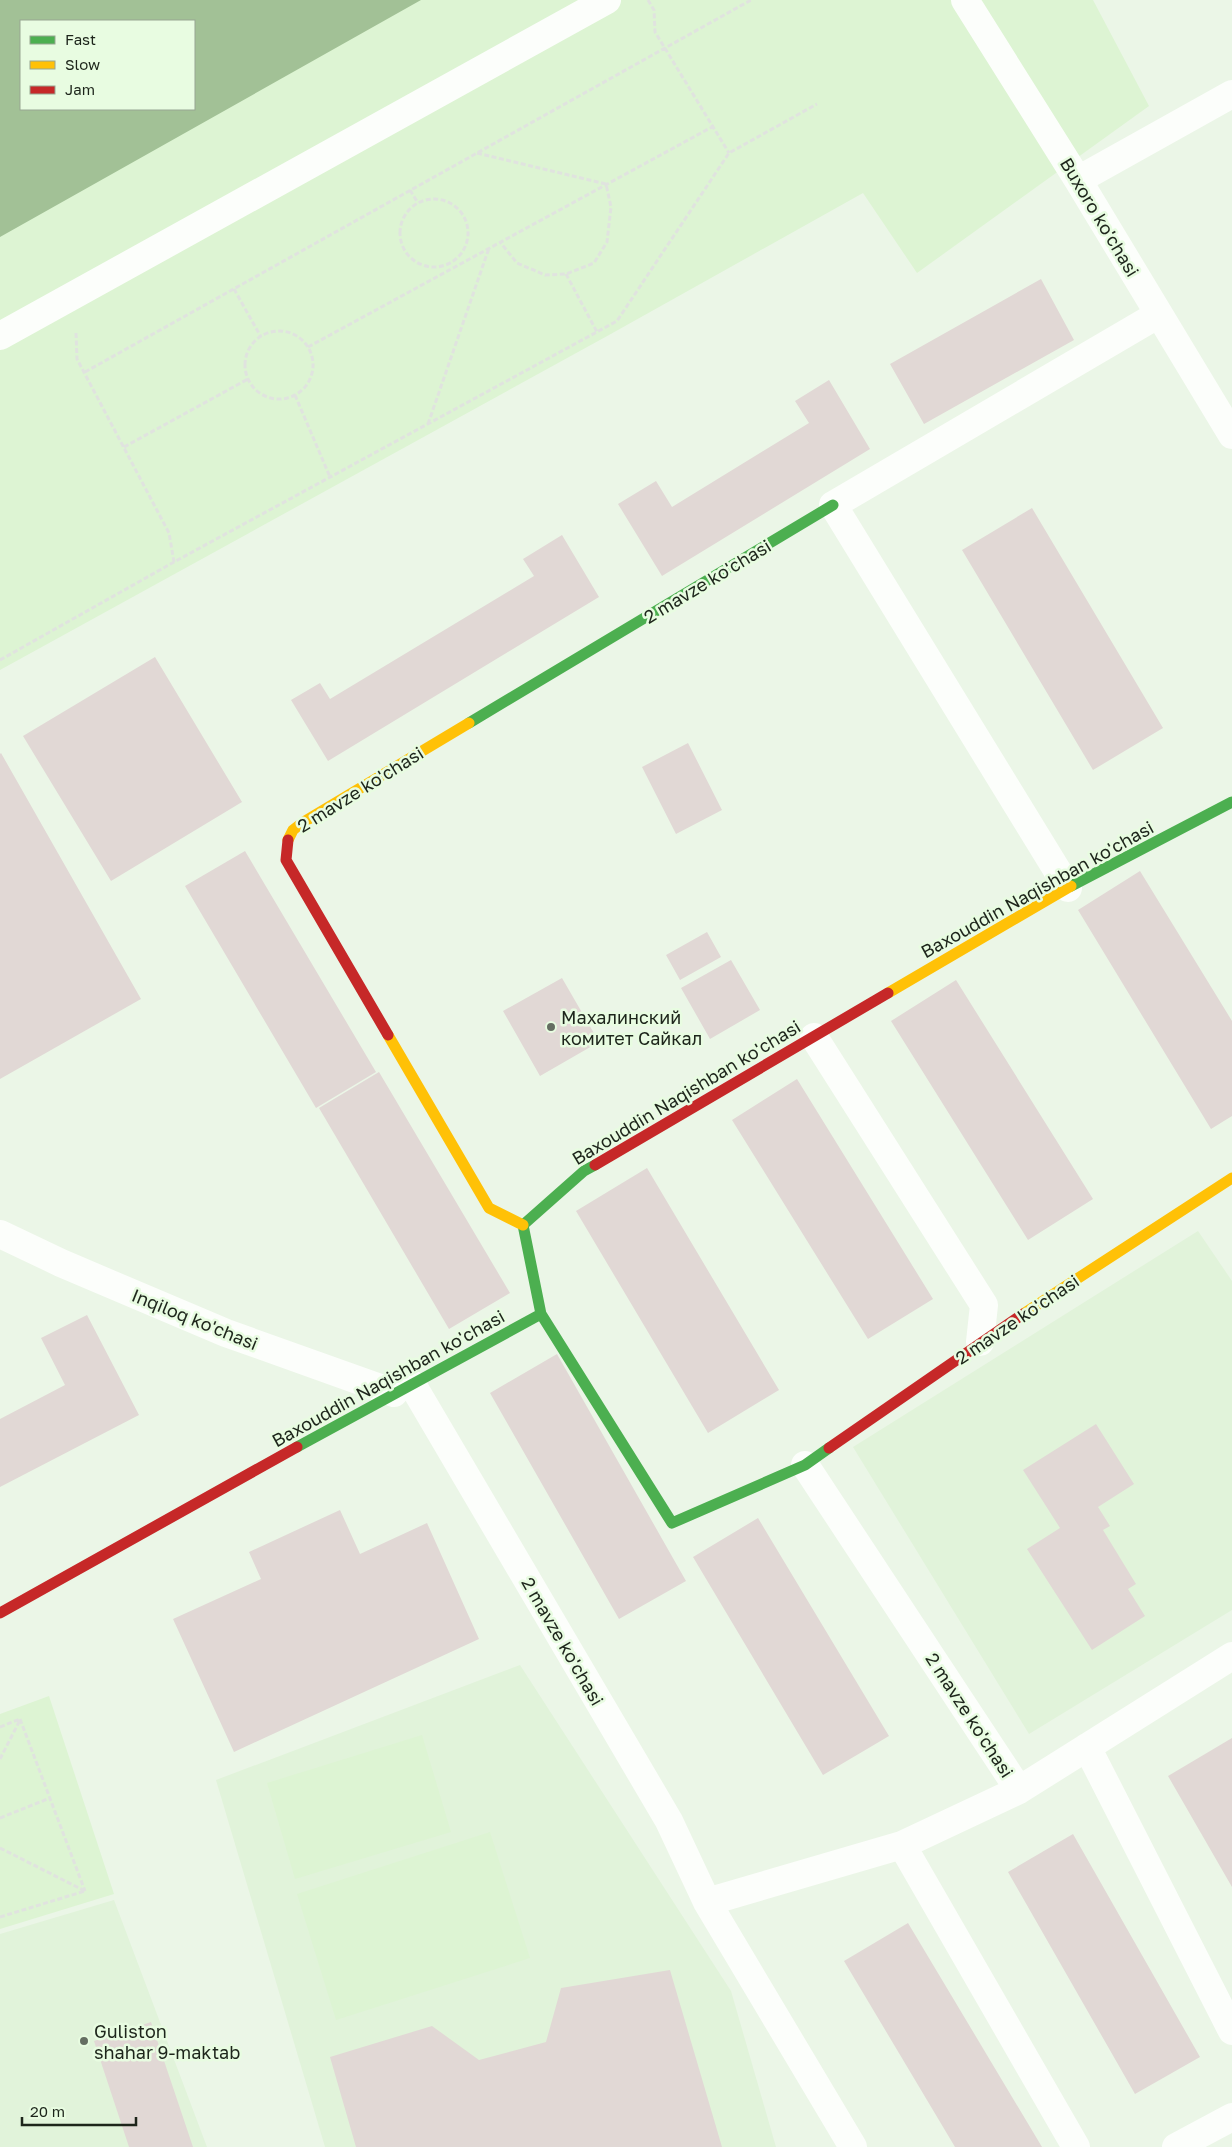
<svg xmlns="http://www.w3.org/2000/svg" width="1232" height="2147" viewBox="0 0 1232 2147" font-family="'Golos Text',sans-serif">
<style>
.built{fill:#e1f3da}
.green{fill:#ddf4d3;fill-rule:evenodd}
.water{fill:#a2c196;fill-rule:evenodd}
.building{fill:#e1d8d5}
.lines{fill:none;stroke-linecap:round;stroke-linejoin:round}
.path{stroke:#e0e3df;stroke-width:3;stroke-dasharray:5 2.5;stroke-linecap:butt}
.street{stroke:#fcfefb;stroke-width:28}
.fast{stroke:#4caf50;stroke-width:11}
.slow{stroke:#ffc107;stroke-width:11}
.jam{stroke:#c62828;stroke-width:11}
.poi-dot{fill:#656e62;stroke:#e8fce1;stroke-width:2}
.labels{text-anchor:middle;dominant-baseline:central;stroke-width:5;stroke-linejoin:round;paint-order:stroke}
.street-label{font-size:18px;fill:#1d251b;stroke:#e8fce1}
.poi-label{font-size:18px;fill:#1d251b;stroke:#e8fce1;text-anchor:start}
</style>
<rect width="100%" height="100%" fill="#ebf6e7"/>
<path class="built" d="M1198 1231 1232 1281V1610L1029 1734 853 1447Z
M520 1665 731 1991 776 2147H325L216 1780Z
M114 1900 207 2147H0V1934Z"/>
<path class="green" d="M0 0H1093L1149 106 917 273 863 193 609 335 0 670ZM21 21H194V109H21Z
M49 1696 114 1894 0 1929V1714Z
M422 1735 451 1832 295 1879 267 1783Z
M490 1832 530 1958 336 2020 297 1894Z"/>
<path class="water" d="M0 0H421L0 237ZM21 21H194V109H21Z"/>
<path class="building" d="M1041 279 1074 340 924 424 890 364Z
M829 380 870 449 662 576 618 504 656 481 672 507 809 423 795 401Z
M1032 508 1163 728 1093 770 962 550Z
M562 535 599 597 328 761 291 700 320 683 330 699 534 576 523 559Z
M155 657 242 802 111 881 23 736Z
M688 743 722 810 676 834 642 767Z
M1 753 141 999 0 1079V754Z
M245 851 376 1072 316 1108 185 886Z
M1140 871 1232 1021V1116L1211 1129 1078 910Z
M707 932 721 957 680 980 666 955Z
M731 960 760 1010 710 1039 681 988Z
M562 978 599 1042 540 1076 503 1011Z
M956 980 1093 1199 1028 1240 891 1021Z
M379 1072 510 1293 449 1329 319 1108Z
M797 1079 933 1299 868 1339 732 1120Z
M647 1168 779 1390 708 1433 576 1211Z
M87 1315 139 1415 0 1487V1419L65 1385 41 1338Z
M557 1354 686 1581 619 1619 490 1393Z
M1096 1424 1134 1484 1098 1507 1110 1526 1103 1530 1136 1584 1128 1589 1145 1616 1092 1650 1027 1549 1060 1528 1023 1470Z
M340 1510 360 1554 427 1523 479 1639 234 1752 173 1619 261 1579 249 1552Z
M758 1518 889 1736 823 1775 693 1557Z
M1232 1738V1887L1168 1776Z
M1073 1834 1200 2057 1135 2094 1008 1872Z
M908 1923 1042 2147H955L844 1961Z
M670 1970 722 2147H356L330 2057 432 2026 479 2060 546 2042 561 1988Z
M151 2022 193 2147H129L94 2041Z"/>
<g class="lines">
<path class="path" d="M648 0 654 10 655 32 729 153
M477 153 606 184 611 207 607 242 594 263 566 274 545 275 517 263 500 242
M410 190 418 203
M400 233a34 34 0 1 1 68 0a34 34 0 1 1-68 0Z
M566 274 597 332
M234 289 261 337
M245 365a34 34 0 1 1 68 0a34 34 0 1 1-68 0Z
M76 333 77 359 169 533 174 562
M308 347 712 127
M85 372 751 0
M295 395 330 477
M428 424 489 248
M124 447 248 379
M0 660 174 562 617 321 729 153 817 104
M20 1719 85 1891
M0 1727 20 1719
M0 1759 20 1720
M0 1818 50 1798
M0 1848 85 1891
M0 1917 85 1891"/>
<path class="street" d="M965 0 1078 180 1232 435
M1078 180 1232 94
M0 336 607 0
M1068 888 833 505 1159 314
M814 1037 984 1305 980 1342
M0 1234 61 1263 226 1333 394 1393
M412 1384 669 1821 707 1902 853 2147
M805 1465 1019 1790 1232 1656
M1087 1747 1232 2031
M902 1845 1076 2147
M707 1902 902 1845 1019 1790
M1176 2147 1232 2117"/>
<path class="fast" d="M469 723 833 505
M1071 886 1232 802
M541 1314 672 1523 805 1465 829 1448
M297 1447 541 1314 523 1225 584 1171 595 1165"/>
<path class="slow" d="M288 840 293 830 302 823 469 723
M888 993 1071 886
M388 1035 489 1208 523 1225
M1023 1314 1232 1178"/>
<path class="jam" d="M288 840 286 860 388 1035
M595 1165 888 993
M829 1448 1023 1314
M0 1613 297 1447"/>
</g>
<g class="poi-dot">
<circle cx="551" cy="1027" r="5"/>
<circle cx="84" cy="2041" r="5"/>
</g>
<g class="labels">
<g class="street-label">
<text transform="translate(1100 217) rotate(59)">Buxoro ko'chasi</text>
<text transform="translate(707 581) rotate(-31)">2 mavze ko'chasi</text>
<text transform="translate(360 789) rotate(-32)">2 mavze ko'chasi</text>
<text transform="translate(1037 889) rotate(-29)">Baxouddin Naqishban ko'chasi</text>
<text transform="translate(686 1092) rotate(-31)">Baxouddin Naqishban ko'chasi</text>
<text transform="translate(195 1319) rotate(22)">Inqiloq ko'chasi</text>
<text transform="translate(1017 1319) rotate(-34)">2 mavze ko'chasi</text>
<text transform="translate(388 1378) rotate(-29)">Baxouddin Naqishban ko'chasi</text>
<text transform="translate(563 1641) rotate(60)">2 mavze ko'chasi</text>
<text transform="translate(970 1715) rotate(57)">2 mavze ko'chasi</text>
</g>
<g class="poi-label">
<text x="561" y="1017">Махалинский<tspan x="561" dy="21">комитет Сайкал</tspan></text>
<text x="94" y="2031">Guliston<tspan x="94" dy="21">shahar 9-maktab</tspan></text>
</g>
</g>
<rect x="20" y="20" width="175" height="90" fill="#e8fce1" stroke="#97a692"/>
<rect x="30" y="36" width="25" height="8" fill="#4caf50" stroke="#97a692"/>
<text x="65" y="45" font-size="15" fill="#1d251b">Fast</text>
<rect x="30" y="61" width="25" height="8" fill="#ffc107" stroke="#97a692"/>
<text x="65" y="70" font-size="15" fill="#1d251b">Slow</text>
<rect x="30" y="86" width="25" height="8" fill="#c62828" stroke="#97a692"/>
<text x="65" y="95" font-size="15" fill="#1d251b">Jam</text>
<path d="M22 2117v8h114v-8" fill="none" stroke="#1d251b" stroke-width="2.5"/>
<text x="30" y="2117" font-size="15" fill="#1d251b" stroke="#e8fce1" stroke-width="4" paint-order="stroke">20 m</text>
</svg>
